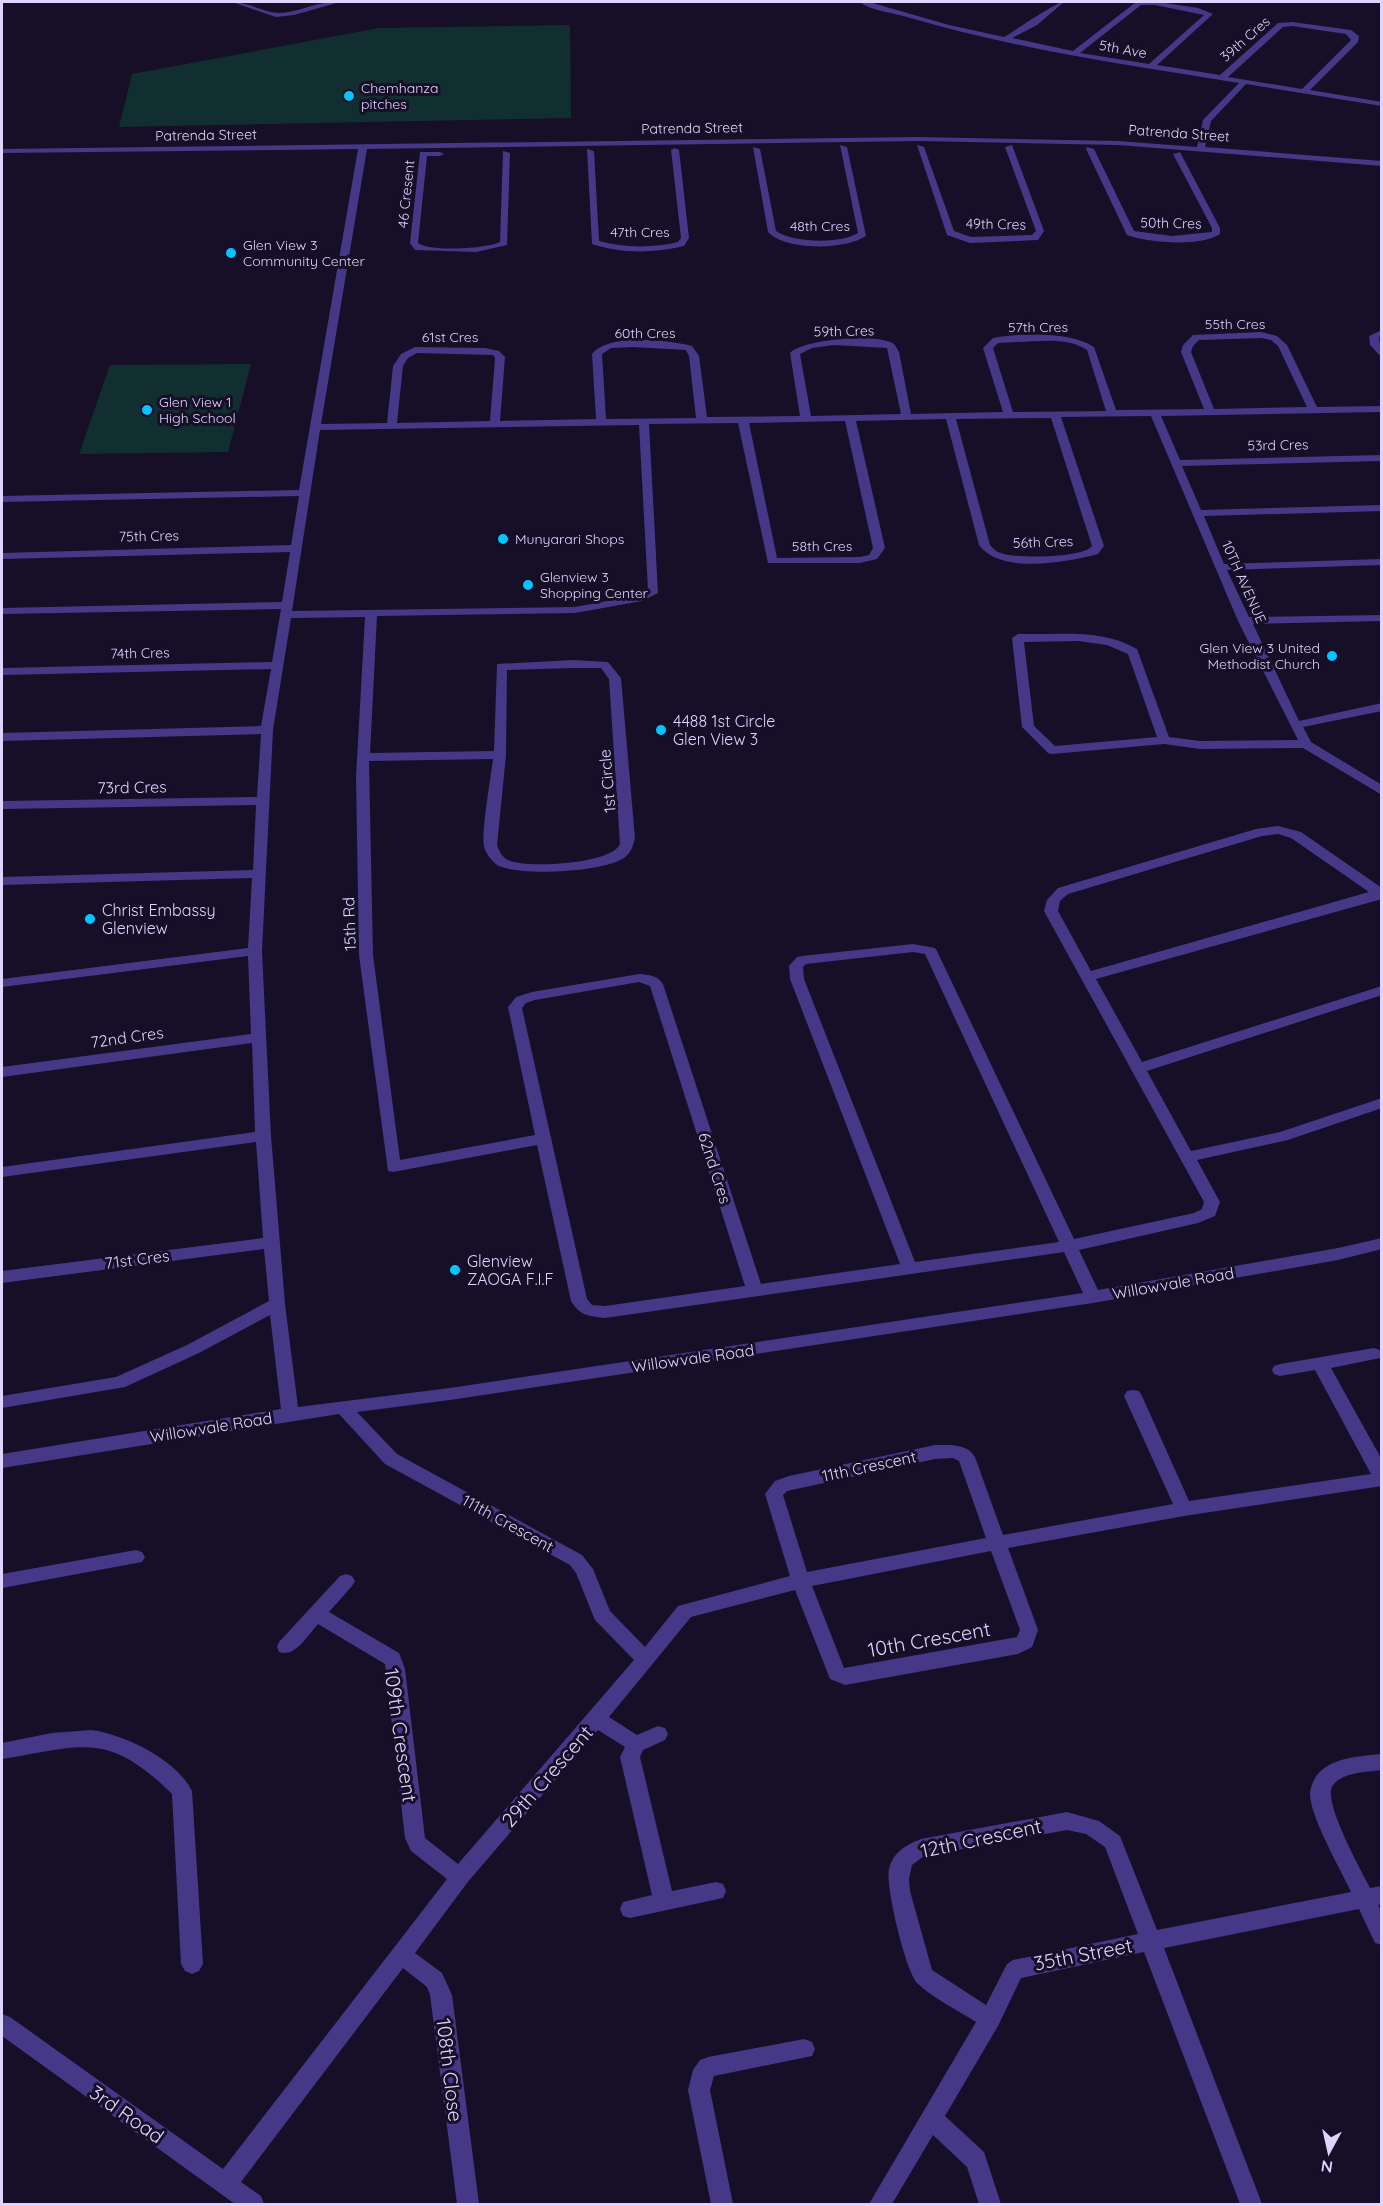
<svg xmlns="http://www.w3.org/2000/svg" width="1383" height="2206" viewBox="0 0 1383 2206" font-family="Quicksand,sans-serif">
<style>
.green{fill:#112e31}
.lines{fill:none;stroke-linecap:round;stroke-linejoin:round}
.minor{fill:#453887;fill-rule:evenodd}
.poi-dot{fill:#00c5ff;stroke:#160f27;stroke-width:2}
.labels{text-anchor:middle;dominant-baseline:central;stroke-width:6;stroke-linejoin:round;paint-order:stroke}
.far-street-label{font-size:14px;fill:#dfd4ff;stroke:#160f27}
.far-poi-label{font-size:14px;fill:#dfd4ff;stroke:#160f27;text-anchor:start}
.poi-label{font-size:16px;fill:#dfd4ff;stroke:#160f27;text-anchor:start}
.street-label{font-size:16px;fill:#dfd4ff;stroke:#160f27}
.near-street-label{font-size:20px;fill:#dfd4ff;stroke:#160f27}
</style>
<rect width="100%" height="100%" fill="#160f27"/>
<path class="green" d="M570 25 571 118 119 127 132 74 379 28Z
M251 364 228 452 79 454 110 365Z"/>
<g class="lines">
<path class="minor" d="M232 2C248 2 263 12 278 13 299 13 319 0 340 2L294 15 276 17Z
M860 2H869L949 25 1004 37C1016 30 1056 2 1064 2L1037 25 1012 38 1073 51 1136 2H1159L1198 8 1213 14 1157 65 1220 75 1278 23 1292 22 1351 30 1359 36 1358 42 1310 90 1382 102V106L1246 84 1211 121 1205 147 1382 161V166L1118 145 919 141 367 149 321 424 387 423 393 366 401 354 415 347 485 348 499 351 505 357 500 421 596 419 592 354C609 333 668 340 692 346L699 356 707 417 800 416 790 353C803 339 879 333 894 344 896 346 897 349 899 352L911 414 1003 412 983 348 993 338C1020 333 1071 331 1094 347L1116 410 1204 409 1181 352 1183 345 1193 335 1261 332 1277 336 1287 345 1317 407 1382 406V412L1161 416 1180 460 1382 455V461L1182 466 1201 510 1382 505V511L1204 516 1224 564 1382 559V565L1227 570 1249 617 1382 615V621L1253 624 1299 721 1382 703V711L1303 727 1311 742 1382 785V795L1303 748 1200 749 1164 744 1052 754 1048 753 1022 727 1012 638 1018 634C1058 635 1102 628 1137 649L1169 737 1200 741 1298 740 1238 621 1151 416 1061 417 1104 546 1098 554C1067 562 1001 575 979 545L946 419 856 421 885 548 877 559 860 563H768L738 423 649 424 658 593 642 601 575 613 377 616 370 753 494 751 497 664 573 660 608 662 621 678 635 838C633 846 631 853 624 858 604 872 518 877 497 865 492 861 485 853 484 846 481 833 491 776 493 759L369 761 373 955 400 1160 535 1135 508 1007 516 997 532 992 639 974C649 975 657 975 663 984L761 1284 900 1264 790 979 789 966 797 957 802 956 913 944 935 948 937 951 1074 1239 1194 1213 1202 1209 1204 1202 1044 911 1047 900 1058 888 1256 829 1278 826 1301 832 1382 888V899L1096 979 1142 1062 1382 986V995L1147 1071 1191 1151 1280 1132 1382 1098V1108L1288 1140 1197 1160 1220 1202 1215 1216 1198 1223 1079 1250 1098 1290 1338 1248 1382 1238V1249L1338 1260 1093 1303 450 1400 357 1412 397 1454 582 1555 593 1569 610 1611 645 1647 678 1606 790 1576 765 1494 775 1481 789 1476 935 1445C949 1445 967 1443 975 1457L1003 1535 1173 1504 1124 1396 1127 1391 1133 1390 1139 1391 1142 1396 1189 1501 1371 1474 1315 1370 1280 1376 1274 1374 1272 1370 1274 1366 1280 1364 1374 1348 1380 1350V1358L1331 1368 1382 1460V1486L1184 1516 1008 1548 1038 1630 1032 1647 1018 1654 845 1685 830 1679 795 1590 691 1617 609 1717 637 1735 658 1726 665 1728 668 1734 665 1740 643 1750 640 1757 672 1891 716 1882 723 1884 726 1891 723 1898 630 1918 623 1916 620 1909 623 1902 652 1895 620 1757 625 1747 598 1730 467 1883 415 1953 442 1973 452 1995 479 2204H457L430 1995 427 1987 403 1968 241 2182 261 2196 264 2204H235L2 2036V2014L10 2017 223 2169 447 1879 411 1851 405 1838 385 1664 318 1624C308 1635 295 1658 279 1652L277 1647 279 1642 340 1576 346 1574 352 1576 355 1581 352 1586 329 1612 399 1653 405 1669 425 1838 458 1864 634 1660 595 1620 576 1573 570 1565 385 1464 339 1414 2 1468V1454L281 1409 270 1315 199 1353 125 1387 2 1408V1396L116 1377 187 1345 269 1301 264 1249 2 1283V1271L263 1238 256 1142 2 1177V1167L255 1132 252 1043 2 1077V1067L251 1034 248 956 2 987V979L248 948 252 878 2 885V877L253 870 256 805 2 809V801L257 797 261 734 2 741V733L261 726 271 669 2 675V668L272 662 281 609 2 614V608L282 602 290 552 2 559V553L291 545 299 496 2 502V496L299 490 358 149 2 153V149L919 137 1118 141 1197 147 1203 120 1239 83C1128 65 1015 49 907 17 893 13 869 10 860 2ZM1141 5H1155L1204 15 1149 64 1080 53ZM1292 26 1346 34 1351 40 1302 89 1228 77 1283 27ZM1261 338 1271 340 1278 346 1307 407 1214 409 1191 352 1193 346 1199 340ZM1018 342C1040 341 1068 337 1087 350L1106 411 1013 412 993 348 998 343ZM834 345 887 348 901 414 811 416 800 354 812 348ZM633 347 686 350 689 356 696 418 606 419 602 354 611 348ZM417 353 493 355 495 358 490 421 397 423 403 366 408 358ZM1051 418 1092 546C1084 558 1015 559 1001 553 996 552 994 549 990 545L956 419ZM845 421 873 548 869 555 860 557 777 558 749 423ZM639 425 648 590 639 595 575 607 292 611 320 430ZM365 617 356 777 359 955 388 1171 393 1172 537 1145 571 1301C580 1316 589 1316 605 1318L1064 1252 1083 1293 450 1388 298 1407 285 1304 271 1136 262 951 273 730 291 618ZM1078 641 1107 645 1128 654 1157 737 1055 746 1034 726 1024 642ZM573 668H601L609 679 620 844C612 864 526 869 508 860 502 857 499 851 497 845L506 755 507 670ZM1278 834 1291 838 1369 892 1091 971 1058 911 1060 901 1068 894 1262 836ZM913 952 925 954 1059 1242 915 1262 804 979 803 967 806 964ZM639 982 650 986 745 1286 605 1306 592 1305 587 1299 522 1008 526 1003 535 1000ZM953 1458 959 1461 986 1538 807 1572 783 1495 787 1491 935 1459ZM991 1551 1020 1630 1017 1637 844 1668 812 1586Z
M840 145 847 147 866 236C845 250 786 251 768 232L753 147 760 149 776 231C793 243 841 244 858 233Z
M917 145 924 147 954 231 971 237 1032 235 1036 231 1005 147 1012 145 1044 231 1038 240 970 243 947 235Z
M1087 147 1094 149 1134 231 1172 236 1212 232V228L1173 154 1180 152 1220 228V234C1202 247 1148 243 1127 235L1086 149Z
M675 148 679 150 689 238 684 246C655 253 621 254 592 244L587 149 594 151 599 241C623 248 654 248 678 242L681 238 671 150Z
M503 151 510 153 507 245 476 252 415 250 410 243 420 152H440L444 154 440 156H427L418 243C429 252 486 249 500 242Z
M1382 330V336L1379 337 1382 358 1370 345 1369 336Z
M136 1550 142 1552 145 1557 142 1562 2 1588V1574Z
M91 1730C124 1734 177 1760 192 1791L203 1964 199 1971 192 1974 185 1971 181 1964 172 1794C107 1730 83 1746 2 1759V1743L52 1733Z
M1382 1754V1770C1367 1772 1343 1772 1333 1785 1321 1800 1362 1871 1370 1888L1382 1886V1904L1378 1905 1382 1913V1945L1375 1943 1359 1909 1164 1948 1262 2204H1240L1144 1952 1021 1978 998 2026 945 2116 984 2152 1001 2204H979L967 2167 933 2135 892 2204H869L976 2022C959 2011 933 1998 918 1984 906 1973 885 1886 889 1869 893 1852 906 1845 921 1839L1067 1812 1099 1821 1120 1836 1157 1930 1351 1892C1341 1870 1309 1815 1310 1793 1311 1784 1316 1774 1323 1769 1339 1757 1362 1756 1382 1754ZM1067 1830 1086 1834 1105 1847 1138 1934 1013 1960 1007 1964 986 2005 932 1970 910 1891 909 1879 912 1865 924 1856Z
M804 2039 812 2042 815 2049 812 2056 714 2076 710 2090 733 2204H711L688 2090 693 2070 700 2060 708 2057Z"/>
</g>
<g class="poi-dot">
<circle cx="349" cy="96" r="6"/>
<circle cx="231" cy="253" r="6"/>
<circle cx="147" cy="410" r="6"/>
<circle cx="503" cy="539" r="6"/>
<circle cx="528" cy="585" r="6"/>
<circle cx="1332" cy="656" r="6"/>
<circle cx="661" cy="730" r="6"/>
<circle cx="90" cy="919" r="6"/>
<circle cx="455" cy="1270" r="6"/>
</g>
<g class="labels">
<g class="far-street-label">
<text transform="translate(1245 39) rotate(-41)">39th Cres</text>
<text transform="translate(1123 49) rotate(10)">5th Ave</text>
<text transform="translate(692 128) rotate(-1)">Patrenda Street</text>
<text transform="translate(1179 133) rotate(4)">Patrenda Street</text>
<text transform="translate(206 135) rotate(-1)">Patrenda Street</text>
<text transform="translate(406 194) rotate(-84)">46 Cresent</text>
<text transform="translate(1171 223) rotate(1)">50th Cres</text>
<text transform="translate(996 224) rotate(1)">49th Cres</text>
<text x="820" y="226">48th Cres</text>
<text x="640" y="232">47th Cres</text>
<text x="1235" y="324">55th Cres</text>
<text x="1038" y="327">57th Cres</text>
<text transform="translate(844 331) rotate(-1)">59th Cres</text>
<text x="645" y="333">60th Cres</text>
<text x="450" y="337">61st Cres</text>
<text transform="translate(1278 445) rotate(-1)">53rd Cres</text>
<text transform="translate(149 536) rotate(-1)">75th Cres</text>
<text transform="translate(1043 542) rotate(-2)">56th Cres</text>
<text x="822" y="546">58th Cres</text>
<text transform="translate(1244 582) rotate(66)">10TH AVENUE</text>
<text transform="translate(140 653) rotate(-1)">74th Cres</text>
</g>
<g class="far-poi-label">
<text x="361" y="88">Chemhanza<tspan x="361" dy="16">pitches</tspan></text>
<text x="243" y="245">Glen View 3<tspan x="243" dy="16">Community Center</tspan></text>
<text x="159" y="402">Glen View 1<tspan x="159" dy="16">High School</tspan></text>
<text x="515" y="539">Munyarari Shops</text>
<text x="540" y="577">Glenview 3<tspan x="540" dy="16">Shopping Center</tspan></text>
<text x="1320" y="648" text-anchor="end">Glen View 3 United<tspan x="1320" dy="16">Methodist Church</tspan></text>
</g>
<g class="poi-label">
<text x="673" y="721">4488 1st Circle<tspan x="673" dy="18">Glen View 3</tspan></text>
<text x="102" y="910">Christ Embassy<tspan x="102" dy="18">Glenview</tspan></text>
<text x="467" y="1261">Glenview<tspan x="467" dy="18">ZAOGA F.I.F</tspan></text>
</g>
<g class="street-label">
<text transform="translate(607 781) rotate(-95)">1st Circle</text>
<text transform="translate(132 787) rotate(-1)">73rd Cres</text>
<text transform="translate(349 924) rotate(-92)">15th Rd</text>
<text transform="translate(127 1037) rotate(-8)">72nd Cres</text>
<text transform="translate(715 1168) rotate(72)">62nd Cres</text>
<text transform="translate(137 1259) rotate(-7)">71st Cres</text>
<text transform="translate(1173 1283) rotate(-10)">Willowvale Road</text>
<text transform="translate(693 1358) rotate(-8)">Willowvale Road</text>
<text transform="translate(211 1427) rotate(-9)">Willowvale Road</text>
<text transform="translate(869 1466) rotate(-12)">11th Crescent</text>
<text transform="translate(508 1523) rotate(29)">111th Crescent</text>
</g>
<g class="near-street-label">
<text transform="translate(929 1639) rotate(-10)">10th Crescent</text>
<text transform="translate(401 1735) rotate(82)">109th Crescent</text>
<text transform="translate(547 1776) rotate(-49)">29th Crescent</text>
<text transform="translate(981 1838) rotate(-12)">12th Crescent</text>
<text transform="translate(1083 1954) rotate(-11)">35th Street</text>
<text transform="translate(450 2070) rotate(83)">108th Close</text>
<text transform="translate(127 2114) rotate(35)">3rd Road</text>
</g>
</g>
<rect width="1383" height="2206" fill="none" stroke="#dfd4ff" stroke-width="6"/>
<g transform="translate(1329 2152) rotate(188)" stroke="#160f27" stroke-width="4.5" paint-order="stroke">
<path d="M0-4.5L10 22L0 15L-10 22Z" fill="#dfd4ff"/>
<text y="-9" font-size="16" font-weight="bold" text-anchor="middle" fill="#dfd4ff">N</text>
</g>
</svg>
